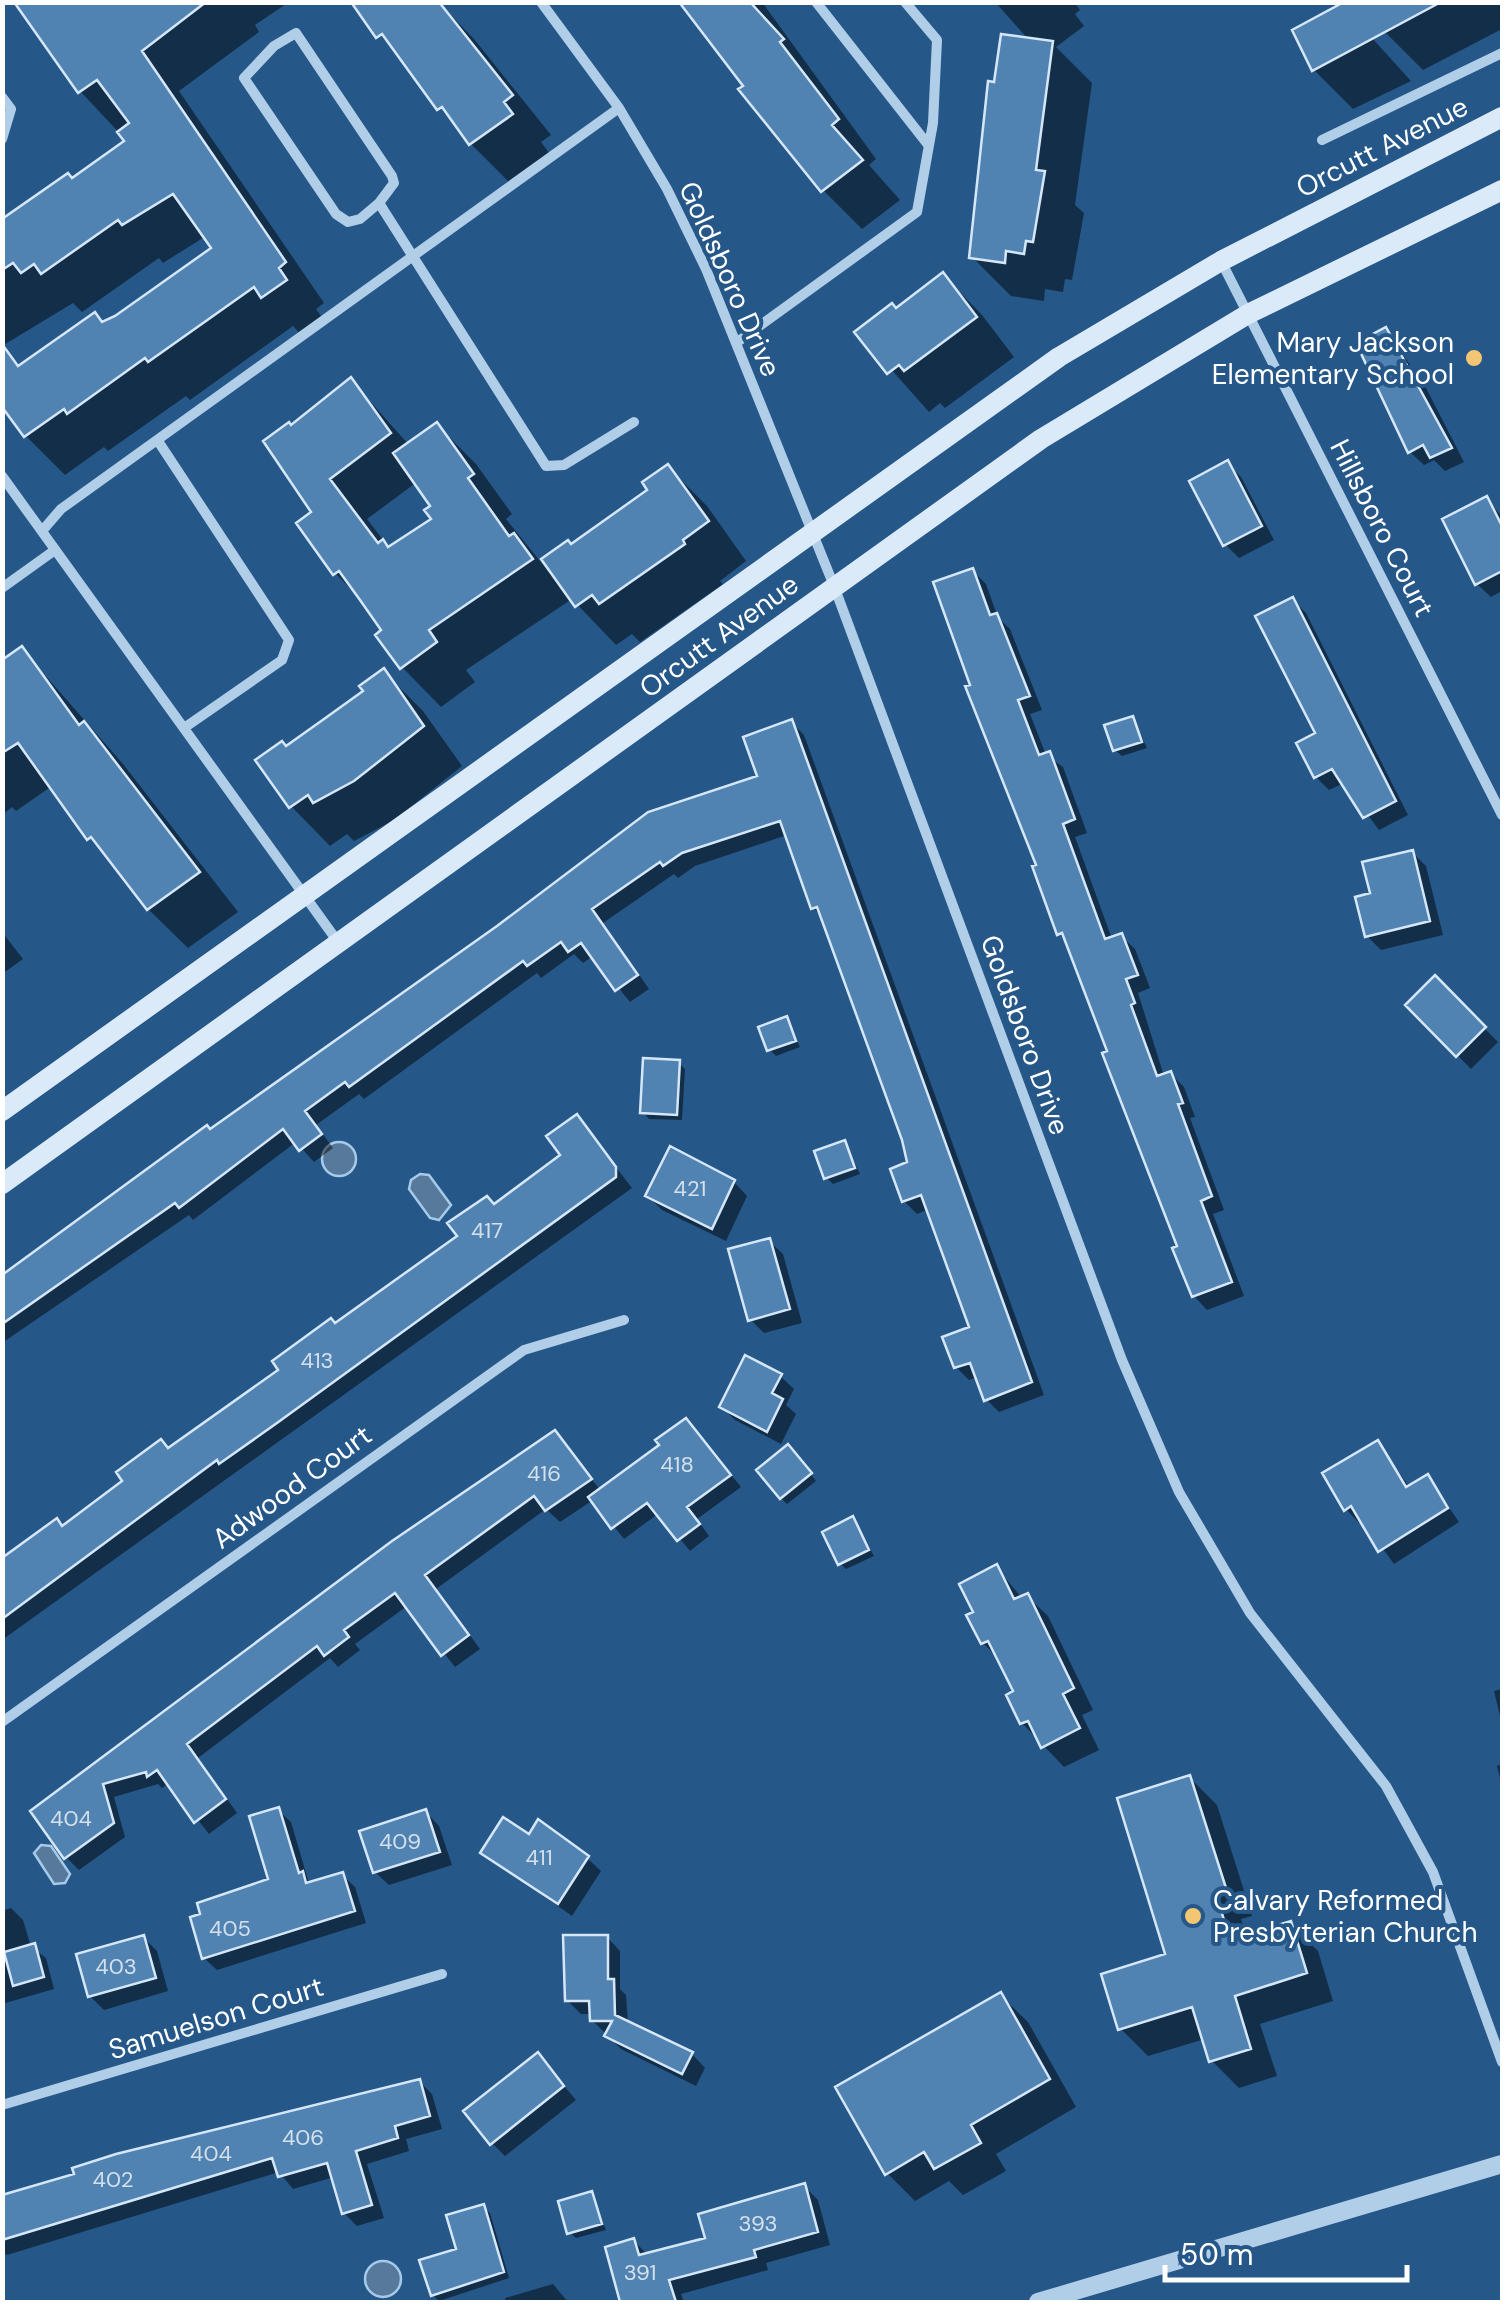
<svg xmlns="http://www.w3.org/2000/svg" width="1505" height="2305" viewBox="0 0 1505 2305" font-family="'DM Sans',sans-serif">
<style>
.water{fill:#57799b;stroke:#a5caea;stroke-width:2.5}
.shadow{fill:#0007;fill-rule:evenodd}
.building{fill:#5183b2;stroke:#d5e7f7;stroke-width:2.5}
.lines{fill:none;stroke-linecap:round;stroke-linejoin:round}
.minor{stroke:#b1cee9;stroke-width:10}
.tertiary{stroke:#b1cee9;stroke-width:18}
.secondary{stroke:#dbeaf8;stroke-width:20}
.poi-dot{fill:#f3c674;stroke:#255788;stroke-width:4}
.labels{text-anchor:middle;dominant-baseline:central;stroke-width:8;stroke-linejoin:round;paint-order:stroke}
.number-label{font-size:22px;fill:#d4e0ec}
.street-label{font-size:28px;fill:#fff;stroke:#255788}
.poi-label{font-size:28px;fill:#fff;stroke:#255788;text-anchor:end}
</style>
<rect width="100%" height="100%" fill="#255788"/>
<path class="water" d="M322 1159a17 17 0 1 1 34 0a17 17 0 1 1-34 0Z
M420 1174 429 1175 451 1205 439 1220 430 1218 409 1189 411 1180Z
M41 1845 51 1846 70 1874 65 1883 54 1884 34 1853Z
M365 2279a18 18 0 1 1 36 0a18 18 0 1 1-36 0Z"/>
<path class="shadow" d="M20 2H289L255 25 259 32 179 91 324 303 316 309 324 320 302 336 293 326 190 400 186 396 108 451 104 447 65 475 26 436 2 403 19 369 104 324 214 248 206 236 163 263 159 258 82 312 73 303 2 346V220L72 181 127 141 80 91Z
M354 2H438L474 39 551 135 541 142 550 154 510 183 471 144Z
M690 2H762L876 159 869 165 900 200 862 229 823 190Z
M995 2H1074L1080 10 1075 14 1084 26 1056 47 1092 83 1075 205 1084 213 1072 280 1065 279 1063 292 1045 289 1044 301 1011 296 972 257 996 85 1029 40Z
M1370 2H1502V29L1423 70 1384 31Z
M1343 6 1411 81 1353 109 1314 70Z
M943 275 982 315 1014 357 945 408 940 403 929 412 858 332 896 311Z
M1386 331 1425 386 1464 462 1445 471 1434 460 1424 465 1410 452Z
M351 380 409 445 437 425 476 464 512 514 506 519 548 571 571 547 651 491 668 467 707 506 746 561 720 581 723 584 640 642 632 634 616 645 572 599 466 670 475 682 441 707 402 667 366 604 335 573 314 512 292 428ZM417 482 434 506 435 519 390 549 367 519Z
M1227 463 1241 477 1274 540 1239 558 1225 544Z
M1487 499 1502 517V591L1491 597 1477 584Z
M973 571 986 584 998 618 1010 629 1042 710 1030 714 1046 755 1063 767 1087 833 1075 837 1112 939 1121 936 1135 949 1150 988 1138 993 1164 1076 1171 1074 1184 1087 1195 1117 1190 1118 1224 1210 1213 1214 1244 1296 1207 1310 1194 1296 1181 1247 1068 942 1059 934 1040 866 973 686Z
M1293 600 1306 613 1408 815 1379 830 1344 783 1329 790 1316 777 1318 734Z
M22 649 123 764 238 912 188 948 148 909 52 786 16 811 12 807 2 815V673Z
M384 672 423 711 462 766 394 820 354 841 347 834 330 846 291 806 286 749 367 692Z
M1133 719 1147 748 1122 756 1115 750Z
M791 722 804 735 1044 1395 999 1412 986 1399 978 1377 969 1380 956 1367 972 1328 929 1209 917 1214 904 1201 910 1164 904 1139 825 919 813 908 787 835 695 866 678 878 674 874 603 923 649 989 630 1002 593 956 583 963 574 954 541 978 537 973 364 1099 359 1094 316 1125 333 1148 314 1162 296 1142 193 1220 189 1215 2 1343V1277L211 1132 761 777Z
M1412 852 1426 866 1443 935 1381 950 1367 936 1373 895Z
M2 932 23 959 2 974Z
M1435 979 1498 1042 1471 1069 1408 1005Z
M786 1019 800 1047 776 1056 770 1050Z
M679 1063 685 1069 682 1120 649 1119 643 1112Z
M577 1117 632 1188 2 1640V1561L63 1528 460 1237 563 1156Z
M845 1143 860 1174 833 1184 827 1178Z
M734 1182 747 1196 726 1241 662 1210 648 1196Z
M769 1241 783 1254 802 1323 764 1333 750 1319Z
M780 1376 794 1389 786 1405 796 1414 781 1444 735 1420 722 1407Z
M555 1433 601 1491 697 1433 741 1487 697 1519 709 1536 690 1551 659 1513 624 1539 593 1500 560 1522 546 1509 436 1589 480 1649 455 1667 407 1606 355 1644 360 1650 338 1667 330 1658 198 1758 237 1813 209 1834 169 1783 162 1788 158 1784 114 1797 125 1837 79 1870 66 1857 34 1811Z
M1378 1443 1410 1488 1428 1477 1459 1522 1394 1564 1363 1521 1359 1523 1346 1509Z
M794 1453 816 1481 787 1504 781 1498Z
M853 1519 874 1556 846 1569 840 1563Z
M997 1568 1022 1598 1027 1596 1048 1616 1093 1710 1082 1715 1099 1750 1064 1767 1022 1723 1016 1692 1000 1660 983 1643 976 1613Z
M1502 1689V1724L1494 1691Z
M1502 1764V1786L1497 1766Z
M1190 1778 1217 1805 1252 1916 1241 1919 1246 1937 1290 1924 1318 1951 1333 2001 1260 2024 1277 2076 1239 2088 1211 2060 1205 2039 1148 2056 1121 2029 1168 1955Z
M278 1810 291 1822 308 1880 312 1884 342 1875 355 1887 366 1923 217 1970 204 1958 271 1880Z
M426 1812 439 1826 452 1865 389 1885 375 1872Z
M529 1837 587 1858 601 1871 572 1916 483 1853Z
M11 1908 23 1920 31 1947 46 1958 54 1989 2 2004V1911Z
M607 1937 620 1951V1989L626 1995 628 2024 692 2054 705 2068 696 2086 621 2049 592 2020V2014H581L567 2000Z
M144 1938 157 1951 168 1991 104 2010 90 1996Z
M1000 1995 1028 2022 1076 2107 996 2154 1006 2171 963 2195 949 2181 915 2201 887 2173Z
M538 2055 576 2100 505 2156 492 2143Z
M419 2081 432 2094 442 2129 406 2139 409 2151 367 2164 384 2218 357 2226 344 2213 334 2177 293 2189 279 2172 7 2255 2 2250V2197Z
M804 2186 818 2200 830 2245 766 2263 768 2270 681 2294 684 2302H623L608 2248 634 2241 648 2255 708 2239Z
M591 2194 606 2230 576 2238 569 2232Z
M483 2207 490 2213 509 2278 439 2301 433 2295Z
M553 2284 568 2302H506L505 2298Z"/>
<path class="building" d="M14 2H206L142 51 286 262 279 268 287 280 261 298 254 287 148 362 145 358 67 414 64 409 24 437 2 407V344L18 366 95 312 102 322 115 316 211 248 173 194 122 225 118 220 41 274 34 264 21 273 13 263 2 270V219L68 173 72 178 124 141 117 132 129 123 97 80 78 93Z
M351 2H439L513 95 504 102 513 114 469 145 442 107 437 110 382 34 376 38Z
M679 2H750L784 39 780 42 839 119 832 125 863 160 821 192 738 89 743 86Z
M1344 2H1441L1312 71 1292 30Z
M1001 34 1053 41 1036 170 1045 171 1033 242 1026 241 1024 254 1006 251 1005 263 969 258 988 81 994 82Z
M943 272 977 317 904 371 899 365 887 374 854 332 892 303 896 308Z
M1386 327 1452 448 1430 458 1423 445 1408 453 1356 343Z
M351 377 391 433 330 479 378 543 383 539 388 547 431 519 424 510 430 506 393 453 437 422 474 474 468 478 509 536 514 533 533 559 429 630 437 642 400 669 375 635 381 630 360 600 339 571 333 575 296 523 311 512 263 441 289 422 291 425Z
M1228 460 1262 526 1223 546 1189 481Z
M668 464 709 521 683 540 685 544 599 604 592 595 575 607 541 559 568 540 571 544 647 490 642 482Z
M1487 496 1502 526V571L1475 585 1442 519Z
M973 568 990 615 997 613 1030 696 1018 700 1039 755 1050 751 1075 819 1063 824 1105 939 1122 933 1138 975 1126 979 1135 1003 1131 1005 1157 1076 1171 1071 1183 1103 1178 1104 1212 1196 1201 1201 1232 1282 1192 1297 1172 1248 1177 1246 1102 1053 1107 1051 1062 933 1057 935 1032 866 1036 865 965 686 970 685 933 582Z
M1293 597 1396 801 1363 818 1332 769 1314 778 1296 743 1315 733 1255 616Z
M22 646 79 725 84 721 200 872 147 910 91 837 87 840 18 743 2 753V660Z
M384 668 424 726 354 781 313 803 308 795 289 808 255 760 282 741 286 746 324 719 363 691 359 686Z
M1133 716 1142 742 1113 751 1104 725Z
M792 719 1032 1382 984 1401 970 1363 954 1368 942 1337 969 1327 921 1195 902 1202 890 1169 907 1162 902 1140 817 907 811 909 780 821 682 853 663 866 660 862 592 909 638 975 615 991 581 943 568 952 561 942 527 966 523 961 349 1087 345 1082 305 1111 322 1134 299 1151 283 1129 179 1208 175 1203 2 1324V1275L207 1125 210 1129 497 926 648 812 757 776 743 737Z
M1413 850 1430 921 1365 937 1355 897 1370 893 1362 862Z
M1435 975 1486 1027 1456 1057 1405 1005Z
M787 1016 796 1041 767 1051 758 1027Z
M643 1058 680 1060 677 1115 640 1113Z
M577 1114 616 1167V1177L277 1423 219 1464 217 1460 2 1619V1558L57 1518 62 1526 122 1481 116 1472 161 1439 168 1448 278 1370 272 1361 331 1318 335 1323 457 1236 447 1223 487 1196 494 1204 560 1155 546 1136Z
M845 1140 855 1168 824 1179 814 1151Z
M670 1146 735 1180 712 1229 645 1196Z
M770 1238 790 1309 748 1321 728 1249Z
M745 1355 782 1374 772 1393 783 1399 767 1432 719 1407Z
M686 1418 731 1475 687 1507 700 1524 677 1541 647 1503 611 1529 588 1497 659 1445 655 1440Z
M555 1430 592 1479 545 1511 534 1496 425 1575 469 1635 441 1656 395 1593 344 1630 349 1637 324 1656 317 1646 187 1744 226 1799 194 1823 157 1770 147 1777 146 1772 103 1784 114 1823 64 1859 30 1811 392 1541Z
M1378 1440 1406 1487 1428 1474 1448 1508 1378 1552 1351 1506 1344 1511 1322 1473Z
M788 1444 812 1473 780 1499 756 1470Z
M853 1516 869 1550 838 1565 822 1532Z
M997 1564 1014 1599 1028 1593 1074 1688 1063 1694 1080 1728 1041 1748 1028 1721 1020 1724 1006 1695 1013 1691 988 1641 981 1644 966 1615 973 1612 959 1584Z
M1190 1775 1226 1888 1215 1891 1230 1939 1291 1921 1307 1973 1235 1996 1251 2049 1209 2062 1192 2007 1118 2030 1101 1974 1165 1954 1117 1798Z
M279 1807 299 1873 303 1871 306 1883 343 1872 355 1911 202 1959 190 1917 200 1914 197 1903 268 1879 249 1816Z
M426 1809 440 1852 373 1873 359 1831Z
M503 1817 529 1834 538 1819 589 1856 558 1904 480 1853Z
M144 1935 156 1978 88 1997 76 1954Z
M563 1935H608V1979H614L615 2015 693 2052 682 2074 604 2036 612 2021H590L589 2001H565Z
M35 1943 44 1977 13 1986 4 1952Z
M1001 1992 1050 2079 971 2125 981 2143 934 2169 924 2152 885 2175 835 2087Z
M538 2052 564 2086 490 2145 463 2111Z
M420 2079 430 2116 395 2126 398 2138 356 2151 372 2205 342 2214 327 2163 278 2177 272 2158 2 2240V2195L74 2174 72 2168 116 2154Z
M805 2183 818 2232 754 2250 756 2257 669 2280 676 2302H620L605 2247 634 2238 639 2255 705 2238 698 2214Z
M592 2191 602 2224 567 2234 558 2201Z
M484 2204 504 2272 431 2296 419 2260 456 2249 446 2215Z"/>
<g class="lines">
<path class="minor" d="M541 2 619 108 667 189 706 269 834 586 1122 1360 1179 1492 1250 1613 1386 1786 1433 1872 1502 2062
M816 2 929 146
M2 97 11 109 2 139
M1322 140 1502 53
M379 203 360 219 348 222 336 214 244 78 274 46 296 33 392 176 394 183 379 203 546 466 564 465 634 422
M1221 261 1502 815
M736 343 917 212 933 123 937 40 905 2
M158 441 289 640 282 660 184 728
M2 476 338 942
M42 531 61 509 619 108
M2 588 55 550
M2 1722 524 1350 624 1320
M2 2105 442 1974"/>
<path class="tertiary" d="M1038 2302 1502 2164"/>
<path class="secondary" d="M2 1111 1059 357 1221 261 1502 117
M2 1184 1041 439 1248 314 1502 190"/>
</g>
<g class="poi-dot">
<circle cx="1474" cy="358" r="10"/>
<circle cx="1193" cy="1916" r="10"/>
</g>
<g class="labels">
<g class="number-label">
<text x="690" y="1188">421</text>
<text x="487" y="1230">417</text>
<text x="317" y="1360">413</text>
<text x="677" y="1464">418</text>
<text x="544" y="1473">416</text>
<text x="71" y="1818">404</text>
<text x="400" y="1841">409</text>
<text x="539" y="1857">411</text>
<text x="230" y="1928">405</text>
<text x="116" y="1966">403</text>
<text x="303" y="2137">406</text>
<text x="211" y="2153">404</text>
<text x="113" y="2179">402</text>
<text x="758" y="2223">393</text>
<text x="640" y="2272">391</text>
</g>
<g class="street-label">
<text transform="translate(1382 147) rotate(-27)">Orcutt Avenue</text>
<text transform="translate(730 279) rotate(66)">Goldsboro Drive</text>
<text transform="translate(1382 528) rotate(63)">Hillsboro Court</text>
<text transform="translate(719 636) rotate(-36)">Orcutt Avenue</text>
<text transform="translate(1025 1035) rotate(70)">Goldsboro Drive</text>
<text transform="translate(292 1487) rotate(-36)">Adwood Court</text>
<text transform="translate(216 2018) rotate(-17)">Samuelson Court</text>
</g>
<g class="poi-label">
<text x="1454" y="342">Mary Jackson<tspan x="1454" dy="32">Elementary School</tspan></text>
<text x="1213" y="1900" text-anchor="start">Calvary Reformed<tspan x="1213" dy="32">Presbyterian Church</tspan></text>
</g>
</g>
<rect width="1505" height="2305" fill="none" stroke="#ffffff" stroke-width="10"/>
<path d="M1165 2265v15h242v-15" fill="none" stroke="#ffffff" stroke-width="5"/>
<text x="1180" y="2265" font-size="30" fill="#ffffff" stroke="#255788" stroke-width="8" paint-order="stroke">50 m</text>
</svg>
